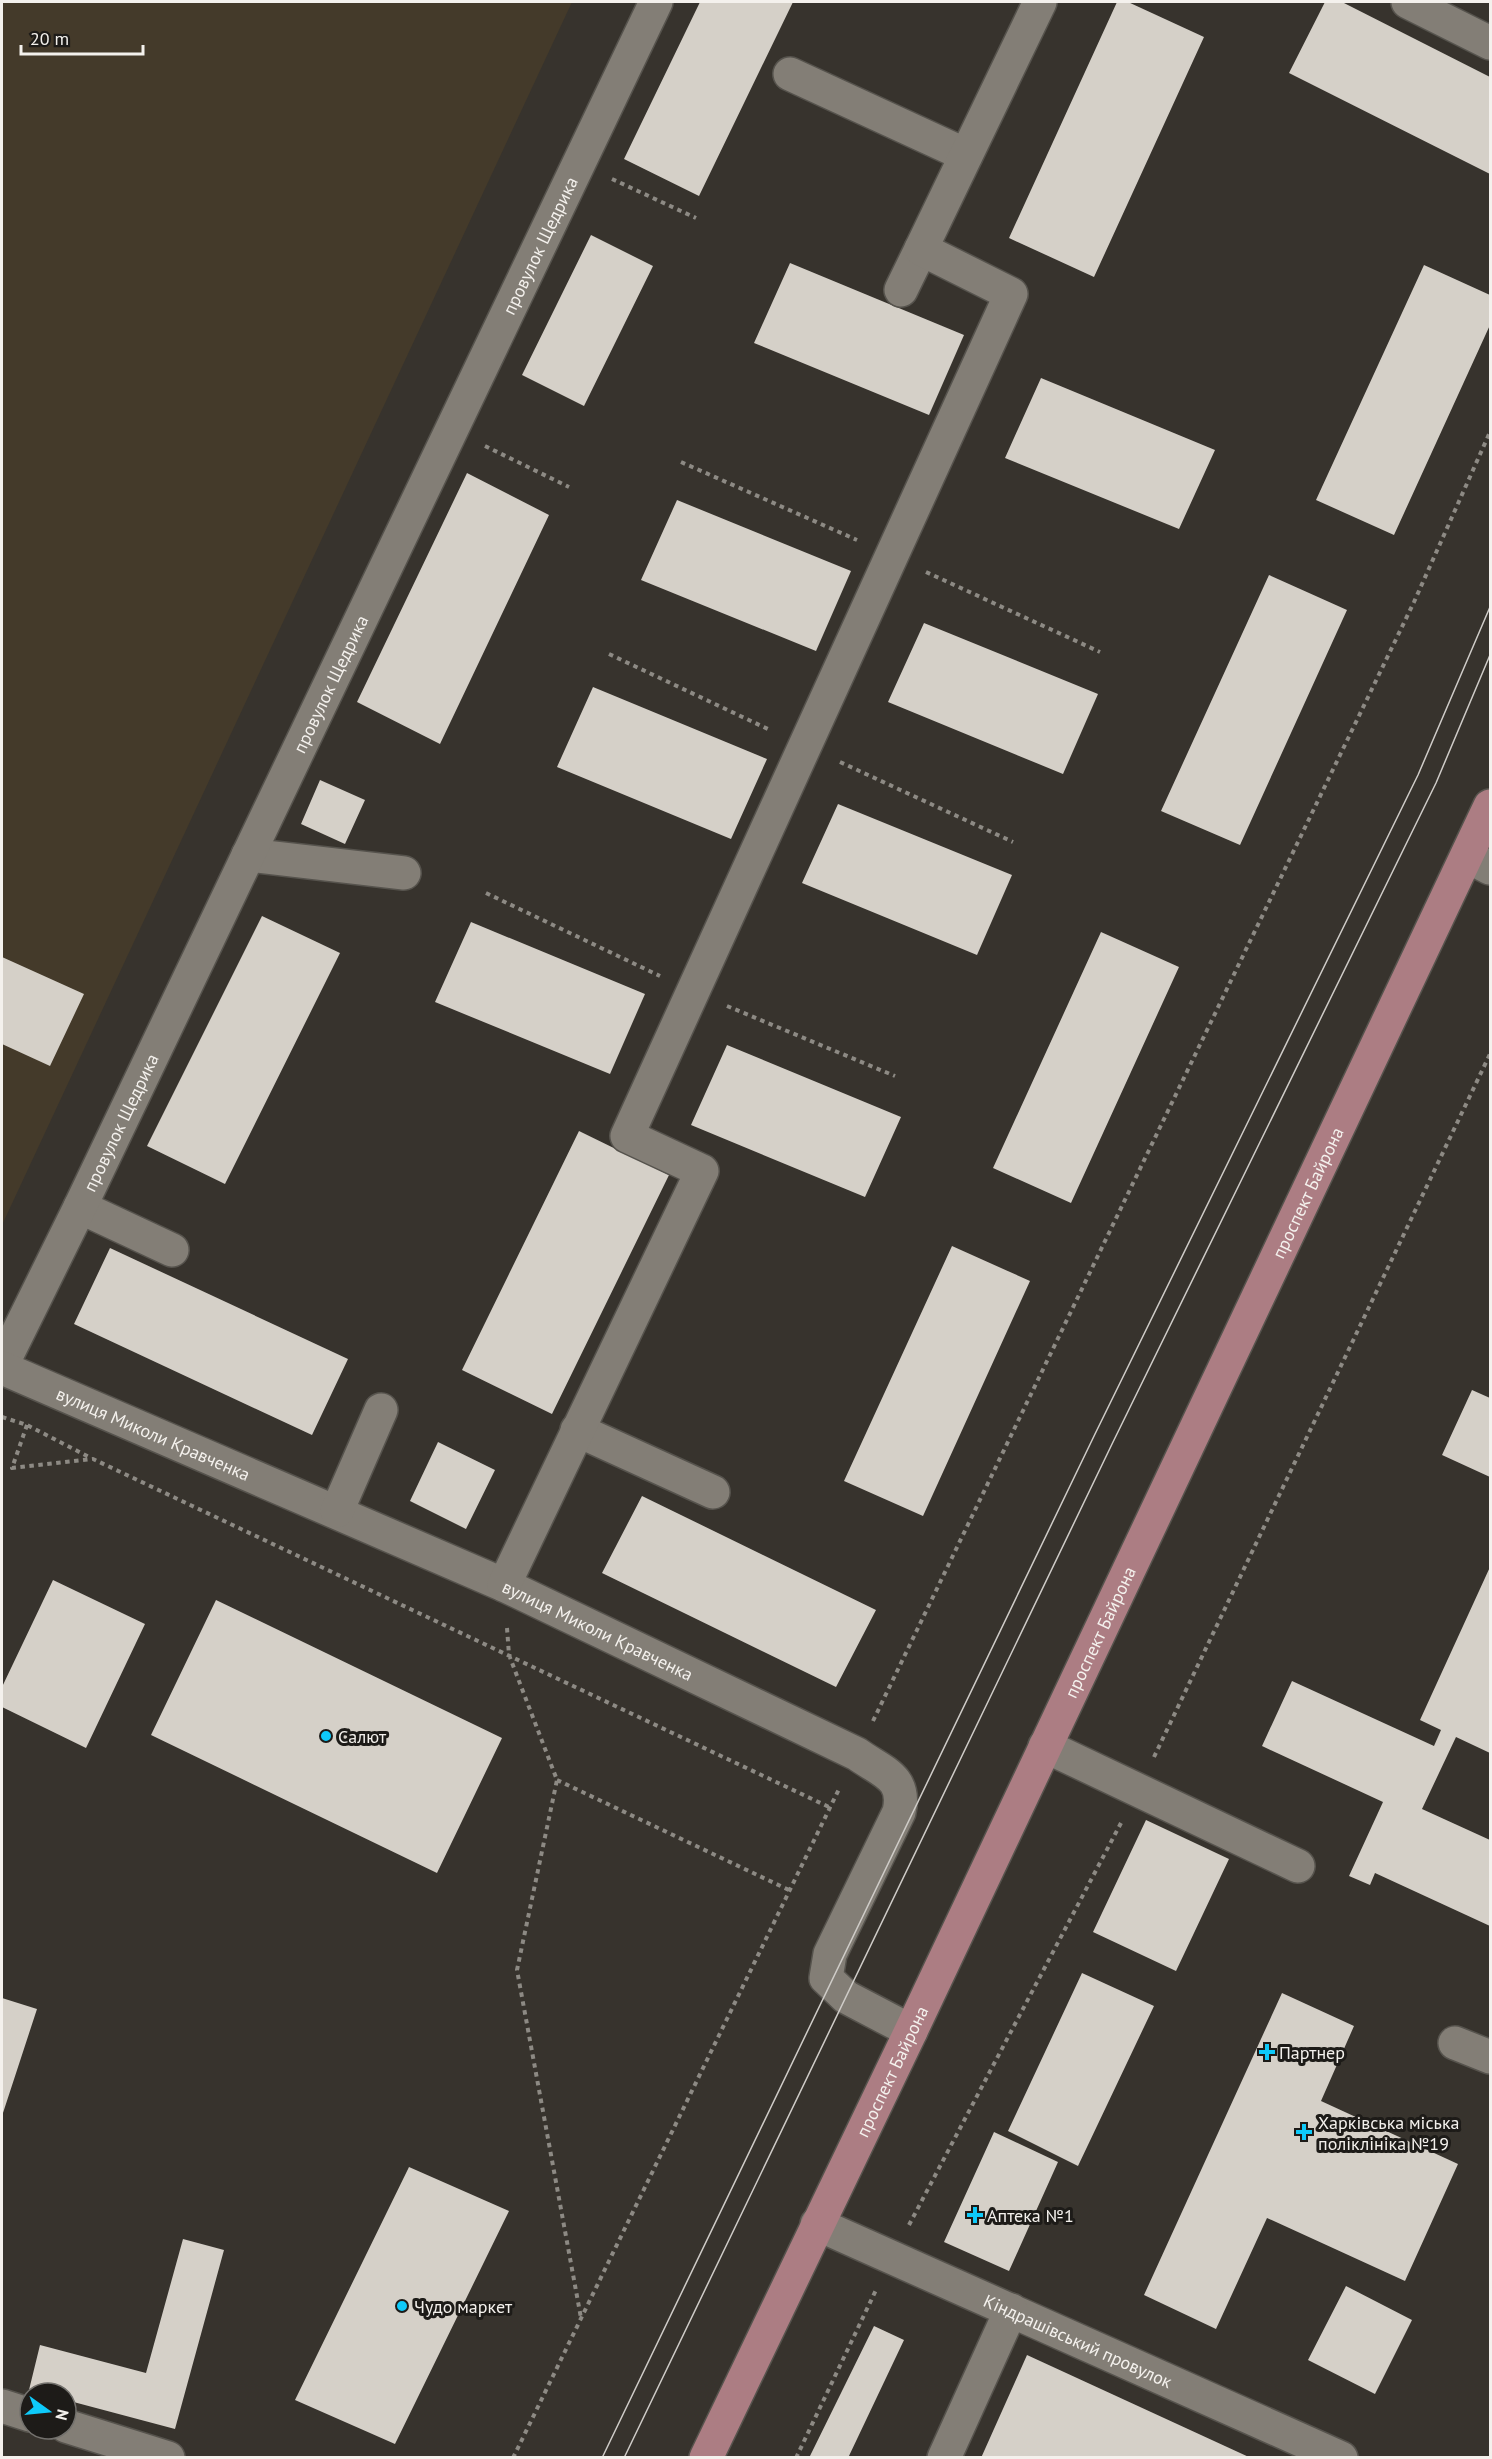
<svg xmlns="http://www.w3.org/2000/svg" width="1492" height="2459" viewBox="0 0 1492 2459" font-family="'PT Sans',sans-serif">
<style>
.industrial{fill:#443a2a}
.building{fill:#d5d0c8}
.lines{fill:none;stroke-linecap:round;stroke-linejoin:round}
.minor-casing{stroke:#56534d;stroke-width:36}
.major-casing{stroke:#56534d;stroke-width:36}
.path{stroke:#8d8a84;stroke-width:4;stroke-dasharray:4.5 4.5;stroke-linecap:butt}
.minor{stroke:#837e76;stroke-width:33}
.major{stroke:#ac7d83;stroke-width:33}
.tram{stroke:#cfccc8;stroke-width:1.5}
.poi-dot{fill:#0ecafa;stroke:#1d1b18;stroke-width:2}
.labels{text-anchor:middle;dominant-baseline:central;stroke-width:6;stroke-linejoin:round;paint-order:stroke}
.street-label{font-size:18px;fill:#f4f1ed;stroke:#1d1b18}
.poi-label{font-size:18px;fill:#f4f1ed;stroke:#1d1b18;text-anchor:start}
</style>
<rect width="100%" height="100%" fill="#37332d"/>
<path class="industrial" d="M2 2H572L2 1225Z"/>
<path class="building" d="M700 2H793L699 196 624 159Z
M1117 2H1128L1204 37 1094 277 1009 238Z
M1325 2H1342L1490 77V174L1289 73Z
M591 235 653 266 584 406 522 375Z
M790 263 964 335 929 415 754 343Z
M1424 265 1490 295V325L1394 535 1316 500Z
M1041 378 1215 450 1179 529 1005 458Z
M467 473 549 515 440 744 357 702Z
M677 500 851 571 816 651 641 580Z
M1269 575 1347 610 1240 845 1161 811Z
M924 623 1098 694 1063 774 888 702Z
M593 687 767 759 731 839 557 767Z
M320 780 365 800 345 844 301 824Z
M838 804 1012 875 977 955 802 883Z
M262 916 340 953 225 1184 147 1146Z
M471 922 645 994 610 1074 435 1002Z
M1101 932 1179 967 1071 1203 993 1168Z
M2 957 84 994 50 1066 2 1044Z
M727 1045 901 1117 865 1197 691 1125Z
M579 1131 669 1175 552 1414 462 1370Z
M952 1246 1030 1281 923 1516 844 1481Z
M110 1248 348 1359 312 1435 74 1324Z
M1472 1390 1490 1398V1477L1442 1455Z
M438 1442 495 1470 466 1529 410 1501Z
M642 1496 876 1610 836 1687 602 1573Z
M1490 1567V1753L1456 1737 1422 1809 1490 1840V1926L1375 1873 1370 1885 1349 1876 1383 1802 1262 1746 1292 1681 1434 1746 1441 1730 1420 1720Z
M53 1580 145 1624 86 1748 2 1707V1687Z
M216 1600 502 1738 437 1873 151 1735Z
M1146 1820 1229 1859 1176 1971 1093 1932Z
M1082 1973 1154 2006 1078 2166 1008 2131Z
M1282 1993 1354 2026 1321 2101 1458 2164 1405 2281 1267 2218 1216 2329 1144 2295Z
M2 1998 37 2009 2 2116Z
M994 2132 1058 2162 1009 2271 944 2242Z
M409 2167 509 2211 395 2444 295 2400Z
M183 2239 224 2250 175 2429 66 2400V2393L29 2390 40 2345 146 2373Z
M1346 2286 1412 2320 1375 2394 1308 2360Z
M874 2326 904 2340 848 2458H809Z
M1027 2355 1251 2458H981Z"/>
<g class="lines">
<g class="minor-casing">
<g id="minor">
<path d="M1408 2 1490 43"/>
<path d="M790 74 966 155"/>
<path d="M901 290 921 249"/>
<path d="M248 855 404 873"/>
<path d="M1467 856 1490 868"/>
<path d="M80 1207 172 1250"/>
<path id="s1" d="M2 1365 80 1207 656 2"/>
<path id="s2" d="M2 1368 504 1585 857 1754C882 1772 907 1777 899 1812L830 1954 826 1978 846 1997 911 2031"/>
<path d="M577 1430 713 1492"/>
<path d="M337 1511 381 1410"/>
<path d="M504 1585 702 1171 627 1136 1011 294 921 249 1040 2"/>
<path d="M1045 1746 1298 1866"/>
<path d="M1455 2043 1490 2057"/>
<path id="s3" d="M817 2224 1341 2458"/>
<path d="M2 2406 30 2415"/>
<path d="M66 2426 168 2458"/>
<path d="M944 2458 1011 2310"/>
</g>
</g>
<g class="major-casing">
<g id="major">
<path id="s4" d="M706 2458 911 2031 1490 806"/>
</g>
</g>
<path class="path" d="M612 179 696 218
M485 446 569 487
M681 462 857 540
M926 572 1100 652
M609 654 770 730
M840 762 1013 842
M486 893 660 976
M727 1006 895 1076
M2 1417 27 1425 91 1458
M27 1425 12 1468 93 1459 829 1807
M507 1628 509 1655 557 1780 517 1970 581 2318
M873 1721 1414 602 1490 432
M1154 1757 1490 1054
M557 1780 789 1890
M909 2225 1121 1823
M513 2458 840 1787
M796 2458 876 2290"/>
<use href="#minor" class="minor"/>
<use href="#major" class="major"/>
<path class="tram" d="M602 2458 1095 1434 1418 775 1490 607
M624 2458 1113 1442 1436 783 1490 655"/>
</g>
<g class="poi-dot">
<circle cx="326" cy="1736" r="6"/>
<path d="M1264 2043h6v6h6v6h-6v6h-6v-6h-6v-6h6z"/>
<path d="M1301 2123h6v6h6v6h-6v6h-6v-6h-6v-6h6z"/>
<path d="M972 2206h6v6h6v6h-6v6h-6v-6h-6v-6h6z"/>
<circle cx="402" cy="2306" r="6"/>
</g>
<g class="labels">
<g class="street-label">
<text stroke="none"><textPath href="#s1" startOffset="1242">провулок Щедрика</textPath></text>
<text stroke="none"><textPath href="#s1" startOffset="756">провулок Щедрика</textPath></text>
<text stroke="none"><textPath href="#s1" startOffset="270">провулок Щедрика</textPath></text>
<text stroke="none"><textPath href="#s4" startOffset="1401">проспект Байрона</textPath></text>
<text stroke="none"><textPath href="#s2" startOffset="165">вулиця Миколи Кравченка</textPath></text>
<text stroke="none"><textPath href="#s2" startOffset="651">вулиця Миколи Кравченка</textPath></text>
<text stroke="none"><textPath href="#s4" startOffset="915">проспект Байрона</textPath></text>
<text stroke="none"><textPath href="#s4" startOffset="429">проспект Байрона</textPath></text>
<text stroke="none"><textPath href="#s3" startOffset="286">Кіндрашівський провулок</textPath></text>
</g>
<g class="poi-label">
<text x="338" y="1736">Салют</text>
<text x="1279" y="2052">Партнер</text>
<text x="1318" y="2122">Харківська міська<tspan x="1318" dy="21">поліклініка №19</tspan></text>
<text x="987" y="2215">Аптека №1</text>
<text x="414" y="2306">Чудо маркет</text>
</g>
</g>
<rect width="1492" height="2459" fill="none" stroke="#f4f1ed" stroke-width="6"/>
<g transform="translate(48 2411) rotate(105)"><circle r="28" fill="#1d1b18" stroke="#73716d" stroke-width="1.5"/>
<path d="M0-4.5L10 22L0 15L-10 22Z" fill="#0ecafa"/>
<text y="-9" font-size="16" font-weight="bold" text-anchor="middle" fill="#f4f1ed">N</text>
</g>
<path d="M21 45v9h122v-9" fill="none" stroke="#f4f1ed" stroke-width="3"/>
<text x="30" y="45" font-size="18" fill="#f4f1ed" stroke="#1d1b18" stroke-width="4.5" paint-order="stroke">20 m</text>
</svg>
